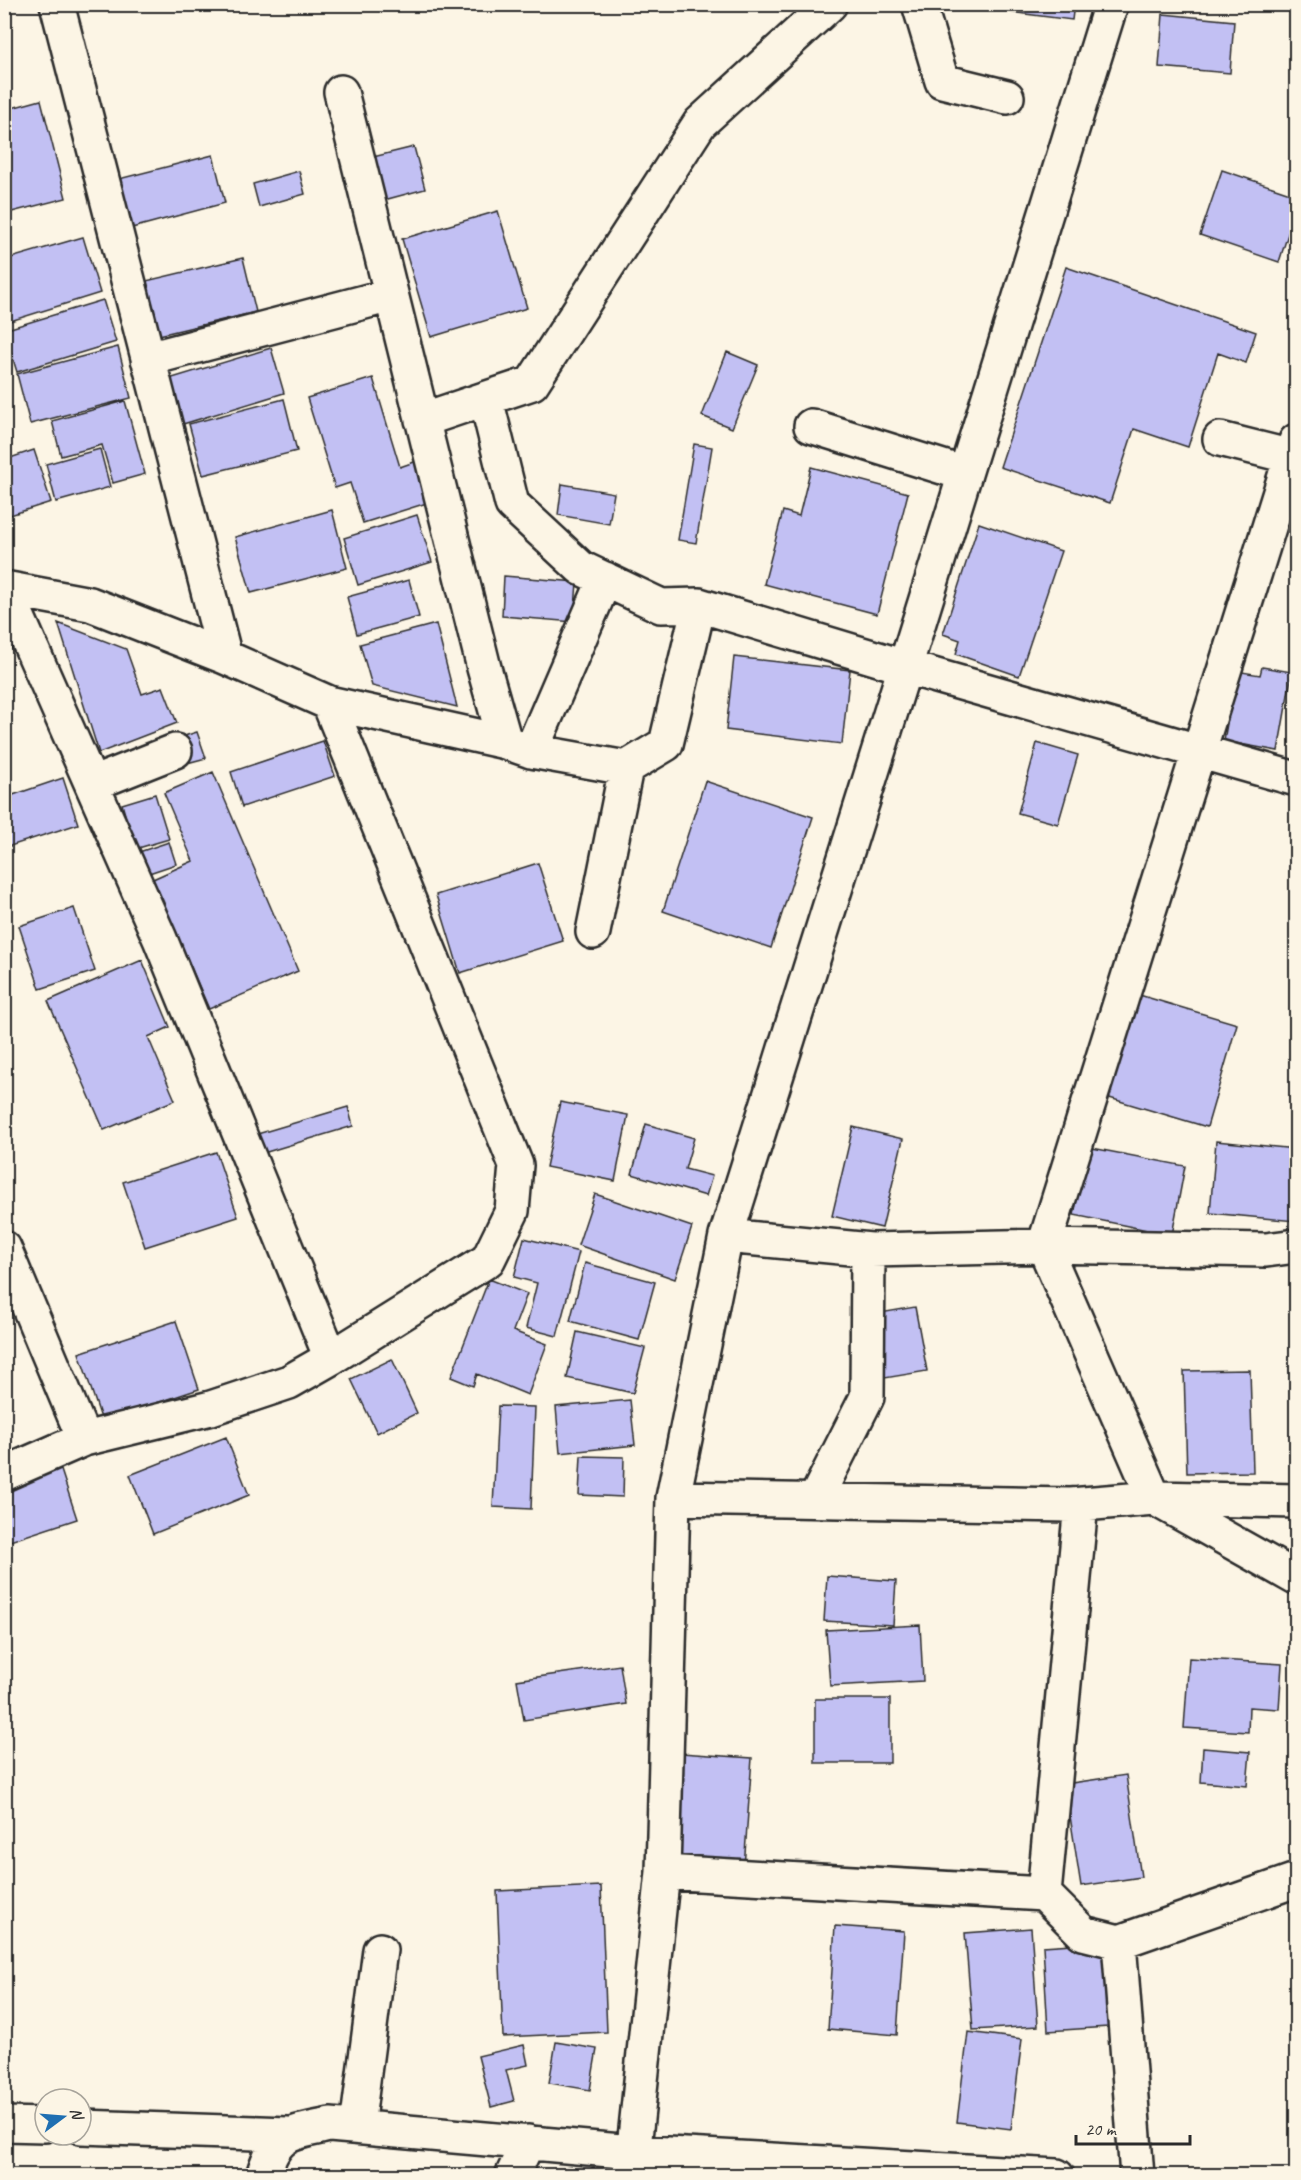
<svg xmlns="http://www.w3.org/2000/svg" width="1301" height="2180" viewBox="0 0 1301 2180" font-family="Caveat,sans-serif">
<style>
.building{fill:#c2c0f3;stroke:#2b2b2b;stroke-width:1.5}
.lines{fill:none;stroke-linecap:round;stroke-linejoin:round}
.minor-casing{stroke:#2b2b2b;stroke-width:38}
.minor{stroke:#fcf5e5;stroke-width:33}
</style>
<rect width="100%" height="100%" fill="#fcf5e5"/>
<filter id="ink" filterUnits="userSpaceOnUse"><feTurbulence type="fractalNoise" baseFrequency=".0167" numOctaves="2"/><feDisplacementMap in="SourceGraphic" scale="12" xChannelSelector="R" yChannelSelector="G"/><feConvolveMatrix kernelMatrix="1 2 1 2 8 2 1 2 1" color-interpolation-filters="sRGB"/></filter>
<g filter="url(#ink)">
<path class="building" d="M1011 4H1074L1072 20 1010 12Z
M1163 14 1234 21 1230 73 1159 67Z
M41 100 66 198 4 214V110Z
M414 147 425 189 384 200 373 157Z
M213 155 225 203 128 229 115 180Z
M1222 170 1296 195V209L1279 262 1200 235Z
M299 171 305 194 259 207 253 184Z
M498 211 527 308 431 337 402 239Z
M83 237 100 293 4 323V260Z
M243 258 256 312 155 336 142 282Z
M1066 267 1256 332 1246 363 1218 353 1188 447 1134 429 1110 503 1000 467Z
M103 300 116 342 17 372 4 330Z
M118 347 131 398 30 424 17 374Z
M271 348 284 393 183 424 169 379Z
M727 352 758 365 732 428 702 416Z
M373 378 400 467 417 461 430 502 363 523 350 483 335 488 307 398Z
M284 399 297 451 203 475 189 424Z
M125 401 145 474 113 483 102 445 61 456 52 421Z
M694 444 712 447 696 543 678 540Z
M100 449 110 487 56 502 46 464Z
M34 450 51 502 4 517V460Z
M811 467 908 493 877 614 764 584 783 511 799 516Z
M562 484 614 493 609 524 558 515Z
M332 510 347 568 251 593 235 537Z
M417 515 432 562 358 585 344 538Z
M979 523 1061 551 1019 676 956 654 960 640 943 634Z
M504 576 577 582 574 622 502 616Z
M409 580 419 617 357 634 347 597Z
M58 623 126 649 142 694 163 687 177 723 99 753Z
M436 624 457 707 372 686 360 644Z
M734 657 850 670 842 744 726 730Z
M1262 667 1292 672 1278 751 1224 741 1236 671 1260 675Z
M197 732 206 758 187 763 178 738Z
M323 741 335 776 242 807 231 772Z
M1037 743 1078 755 1058 824 1018 813Z
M213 772 298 971 209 1009 153 879 193 861 164 793Z
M63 778 78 824 4 848V783L10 796Z
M705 781 813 817 771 948 663 911Z
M155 794 169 839 135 849 122 804Z
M169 842 176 864 146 874 139 852Z
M538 863 563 941 460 973 436 895Z
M74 908 95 971 40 989 19 926Z
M142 960 170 1027 148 1037 175 1100 104 1130 48 1001Z
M1136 994 1237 1024 1207 1127 1106 1097Z
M560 1102 628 1115 615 1181 546 1167Z
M348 1107 353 1126 260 1154 254 1135Z
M646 1124 694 1138 685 1169 712 1176 706 1196 632 1174Z
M853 1127 903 1139 882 1228 832 1216Z
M1216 1141 1296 1149V1221L1210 1213Z
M1087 1147 1185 1166 1172 1235 1074 1215Z
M216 1152 238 1217 145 1247 123 1182Z
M595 1194 692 1227 675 1279 578 1245Z
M524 1238 579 1252 557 1336 526 1328 537 1283 514 1277Z
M585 1263 655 1282 639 1340 570 1321Z
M489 1279 527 1294 513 1331 547 1344 528 1395 477 1374 473 1386 451 1377Z
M915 1307 927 1371 885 1378 874 1314Z
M176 1321 199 1389 102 1421 79 1353Z
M577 1332 645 1348 633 1393 567 1378Z
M392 1359 417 1413 377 1433 351 1379Z
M1250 1370 1253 1472 1187 1473 1184 1371Z
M630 1400 635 1445 560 1453 556 1407Z
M498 1406 535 1407 531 1509 493 1507Z
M226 1437 249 1495 153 1534 130 1475Z
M581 1456 624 1457 623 1497 579 1495Z
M60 1467 77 1519 4 1543V1485Z
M827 1576 896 1581 893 1625 824 1621Z
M920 1625 923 1681 830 1686 826 1630Z
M1189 1658 1282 1664 1279 1709 1249 1707 1248 1732 1184 1728Z
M620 1665 626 1704 524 1720 517 1680Z
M815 1699H890V1763H815Z
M1203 1748 1250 1752 1247 1786 1201 1782Z
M681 1753 752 1758 744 1867 674 1862Z
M1126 1775 1141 1877 1081 1886 1065 1784Z
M601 1886 607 2032 503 2037 497 1891Z
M835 1926 904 1931 897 2035 828 2029Z
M1031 1928 1038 2026 973 2030 965 1933Z
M1102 1942 1108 2027 1048 2031 1043 1946Z
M968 2032 1022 2039 1011 2129 957 2122Z
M556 2042 597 2049 590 2090 549 2083Z
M524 2045 528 2065 506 2070 514 2101 491 2107 478 2056Z"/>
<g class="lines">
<g class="minor-casing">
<path id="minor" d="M57 4 225 657
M919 4 942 81 1007 97
M341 92 484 668 505 742
M148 359 391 295
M486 399 512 504 581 568 661 606 699 605
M422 420 532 383 700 123 830 4
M811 426 965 474
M1220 439 1296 458
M1296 441 1044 1246 1154 1498 1296 1578
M4 588 90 604 225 657 329 703 505 742 531 751 626 768 666 744 699 605 905 667 1111 4
M5 588 160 939 331 1358
M531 751 605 579
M92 784 175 751
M593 932 626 768
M726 1236 871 1250 1044 1246 1266 1250 1296 1246
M4 1248 84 1439
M4 1474 84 1439 211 1408 289 1382 331 1358 488 1260 512 1211 516 1165 329 703
M673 1498 1071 1505 1154 1498 1296 1501
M815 1500 867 1397 868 1250
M1081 1504 1044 1894 1083 1933 1119 1942 1137 2176
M663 1872 1044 1894
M1119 1942 1296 1880
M4 2124 45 2125
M81 2127 288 2134
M357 2127 380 1950
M263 2176C276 2132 289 2134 330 2125L632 2152 1057 2176
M512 2176 528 2142
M631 2176 663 1872 673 1498 726 1236 905 667 1296 779"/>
</g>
<use href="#minor" class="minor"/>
</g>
</g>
<rect width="1301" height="2180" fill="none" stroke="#fcf5e5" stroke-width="24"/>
<rect x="12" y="12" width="1277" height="2156" fill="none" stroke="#2b2b2b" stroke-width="2" filter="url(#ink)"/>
<g transform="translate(63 2117) rotate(74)"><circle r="28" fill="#fcf5e5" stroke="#a8a49b" stroke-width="1.5"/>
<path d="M0-4.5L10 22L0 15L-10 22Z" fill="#1f6fb2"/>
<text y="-9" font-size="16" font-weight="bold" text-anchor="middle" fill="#2b2b2b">N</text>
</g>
<path d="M1076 2135v9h114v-9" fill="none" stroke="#2b2b2b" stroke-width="3"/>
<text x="1085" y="2135" font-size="18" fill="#2b2b2b" stroke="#fcf5e5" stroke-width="4.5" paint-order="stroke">20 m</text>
</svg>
